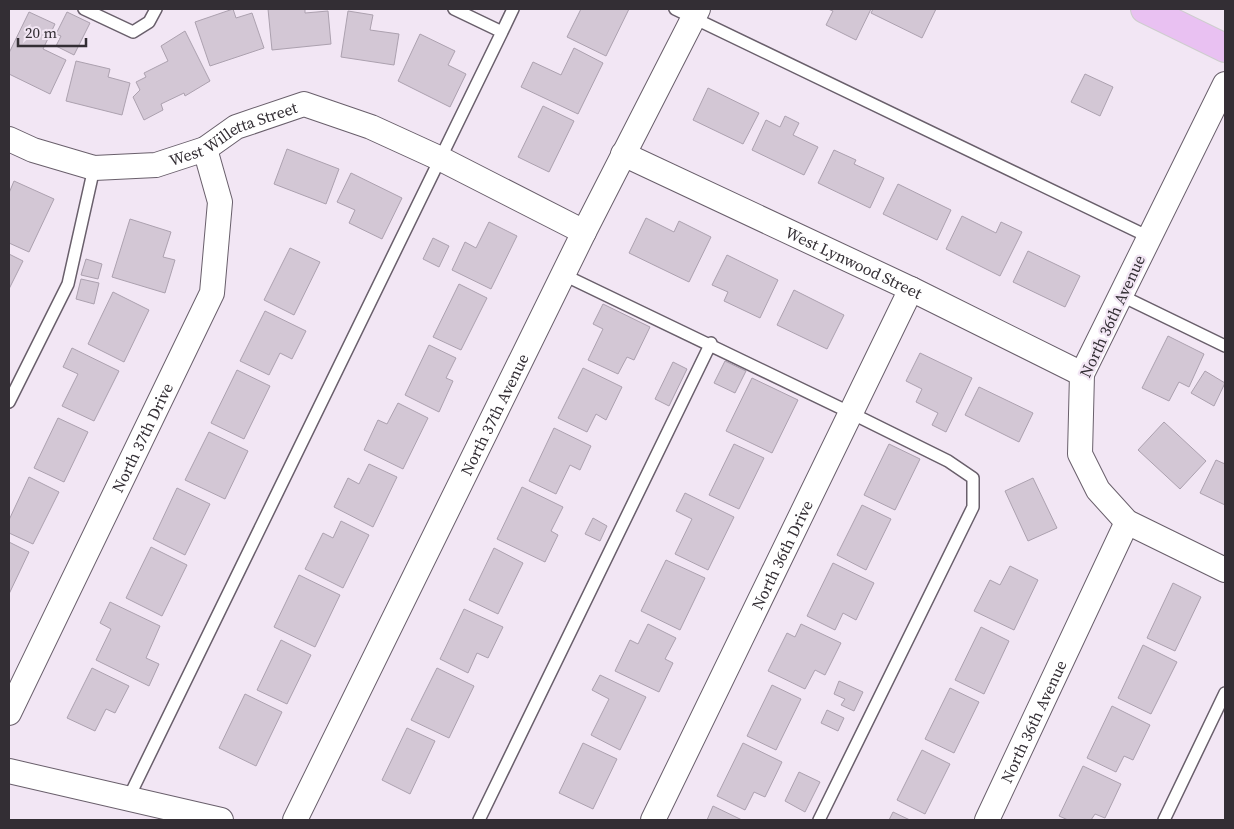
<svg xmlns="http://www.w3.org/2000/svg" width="1234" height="829" viewBox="0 0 1234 829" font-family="'Source Serif 4',serif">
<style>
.building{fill:#d3c7d5;stroke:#aca1af}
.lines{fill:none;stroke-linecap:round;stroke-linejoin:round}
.service-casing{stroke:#695f6b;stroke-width:14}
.minor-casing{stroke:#695f6b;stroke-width:26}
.primary-casing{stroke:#cecdce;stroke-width:30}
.service{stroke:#fff;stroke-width:11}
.minor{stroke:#fff;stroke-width:24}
.primary{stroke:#e9c1f2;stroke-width:28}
.labels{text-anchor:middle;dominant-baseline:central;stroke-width:4.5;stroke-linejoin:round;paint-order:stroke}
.street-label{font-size:16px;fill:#332e34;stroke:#f2e6f4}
</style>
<rect width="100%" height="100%" fill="#f2e6f4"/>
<path class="building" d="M233 9 236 18 252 13 264 48 210 66 195 22Z
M268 9H305V13L328 11 331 44 272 50Z
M581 9H629L606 56 567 37Z
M828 9H871L856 40 826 25 833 11Z
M873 9H936L922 38 871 13Z
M348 11 373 15 370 30 399 34 394 65 341 57Z
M29 12 55 24 43 49 66 60 50 94 9 74V53Z
M67 12 90 23 74 55 56 46 61 36 56 34Z
M185 31 210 81 185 96 184 93 161 104 163 110 144 120 133 97 140 90 136 82 146 77 144 73 168 61 161 46Z
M420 34 455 51 448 65 466 74 450 107 398 81Z
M574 48 603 63 578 114 521 87 533 62 561 75Z
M76 61 110 69 108 77 130 83 122 115 66 101Z
M1085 74 1113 87 1100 116 1071 102Z
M708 88 759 113 743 144 693 120Z
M543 106 574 121 549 172 518 157Z
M785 116 799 123 793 135 818 147 804 175 752 150 766 120 780 127Z
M287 149 339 169 326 204 274 184Z
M834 150 856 160 854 164 884 178 870 208 818 183Z
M351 173 402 198 382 239 349 223 355 210 337 202Z
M14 181 54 199 29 252 9 243V193Z
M898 184 951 210 937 240 883 214Z
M962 216 996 233 1001 222 1022 232 1000 276 946 249Z
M646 218 674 232 679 221 711 237 689 282 629 253Z
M130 219 171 232 163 257 175 260 165 293 112 277Z
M489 222 517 236 491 289 452 270 465 242 476 248Z
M433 238 449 246 439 267 423 259Z
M290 248 320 262 294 315 264 300Z
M1028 251 1080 276 1065 307 1013 282Z
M9 254 23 261 9 289Z
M727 255 778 280 760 318 724 301 728 292 712 285Z
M86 259 102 264 98 279 81 275Z
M81 279 99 283 94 304 76 299Z
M459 284 487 298 461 350 433 337Z
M794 290 844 315 827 349 777 325Z
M113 292 149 310 124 362 88 344Z
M603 304 650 327 634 360 627 357 618 374 588 360 603 329 593 324Z
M265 311 306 331 292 359 280 353 269 375 240 361Z
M1168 336 1204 354 1189 387 1179 382 1169 401 1142 388Z
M429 345 456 358 446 378 453 381 439 412 405 395Z
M72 348 119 371 94 421 62 406 78 374 63 367Z
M920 353 972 378 946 432 932 425 938 413 916 402 922 389 906 381Z
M725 361 746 371 735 393 714 383Z
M673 362 687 369 669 406 655 399Z
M583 368 622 387 606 420 596 414 587 432 558 418Z
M237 370 270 386 244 439 211 423Z
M1205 371 1225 383 1214 406 1191 393Z
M752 378 798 400 772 453 726 431Z
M979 387 1033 413 1019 442 965 415Z
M398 403 428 418 403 469 364 450 378 420 387 424Z
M58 418 88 432 64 482 34 468Z
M1164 422 1206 461 1180 489 1138 450Z
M554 428 591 446 580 470 570 465 556 494 529 481Z
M209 432 248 451 225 499 185 480Z
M734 444 764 458 739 509 709 495Z
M889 444 920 459 895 510 864 495Z
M1216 460 1225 464V505L1200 493Z
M369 464 397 477 373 527 334 507 348 478 359 484Z
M29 477 59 492 33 544 9 533V520Z
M1033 478 1057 528 1028 541 1005 491Z
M522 487 563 507 551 531 558 535 545 562 497 539Z
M177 488 210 504 185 555 153 539Z
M685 493 734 517 708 570 675 554 692 519 676 511Z
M862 505 891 519 866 570 837 555Z
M593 518 607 526 600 541 585 534Z
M341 521 369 535 343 588 305 569 323 533 333 538Z
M9 542 29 552 9 594Z
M151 547 187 565 162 616 126 598Z
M494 548 523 563 498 614 469 600Z
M666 560 705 578 680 630 641 611Z
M833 563 874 583 856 620 843 613 835 630 807 616Z
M1010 566 1038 580 1014 630 974 611 990 580 1000 585Z
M299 575 340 595 315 647 274 627Z
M1173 583 1201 597 1175 651 1147 638Z
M110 602 160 626 146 658 159 664 149 686 96 660 111 629 100 623Z
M464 609 503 627 488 658 477 653 468 673 440 659Z
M648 624 676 638 665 659 673 663 659 692 615 671 630 640 638 644Z
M801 624 841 643 825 675 815 670 805 689 768 671 787 633 795 637Z
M981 627 1009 641 984 694 955 680Z
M281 640 311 655 287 704 257 690Z
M1143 645 1177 662 1151 714 1118 698Z
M92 668 129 686 115 713 106 709 95 731 67 718Z
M437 668 474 686 449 738 411 720Z
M600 675 646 697 620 750 591 735 609 699 592 690Z
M839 681 863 692 854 711 841 705 845 699 834 694Z
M772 685 801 699 776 750 747 736Z
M950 688 979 702 954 753 925 739Z
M245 694 282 712 256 766 219 748Z
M1112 706 1150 725 1133 760 1124 756 1116 772 1087 758Z
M827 710 844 718 838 731 821 723Z
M407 728 435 741 410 794 382 780Z
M583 743 617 759 593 809 559 793Z
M743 743 782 762 765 797 754 792 745 810 717 796Z
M922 750 950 764 925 814 897 800Z
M1083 766 1121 784 1105 818 1095 814 1091 820H1068L1059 816Z
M799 772 820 782 805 812 785 801Z
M713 806 742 820H707Z
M893 812 910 820H889Z"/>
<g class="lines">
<g class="service-casing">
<path id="service" d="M84 9 133 32 149 22 156 9
M454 9 502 32 513 9
M675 9 1149 237
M564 275 851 413 948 461 973 478V507L819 820
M1122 296 1225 346
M9 402 68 284 94 168
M128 799 502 32
M479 820 711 343
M1164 820 1225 693"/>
</g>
<g class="minor-casing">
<g id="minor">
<path d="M1225 84 1082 374 1080 454 1098 490 1127 522 1225 570"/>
<path id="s1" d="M9 139 33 150 94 168 156 165 205 149 236 127 304 104 371 127 441 159 584 232"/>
<path id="s2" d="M623 154 911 289 1082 374"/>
<path id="s3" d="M9 713 212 293 220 202 205 149"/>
<path d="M9 771 221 820"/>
<path id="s4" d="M295 820 584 232 698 9"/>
<path id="s5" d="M653 820 911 289"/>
<path id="s6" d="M987 820 1127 522"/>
</g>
</g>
<g class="primary-casing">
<path id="primary" d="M1145 9 1225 48"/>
</g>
<use href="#service" class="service"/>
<use href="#minor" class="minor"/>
<use href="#primary" class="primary"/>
</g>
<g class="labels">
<g class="street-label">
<text stroke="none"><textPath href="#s1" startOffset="236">West Willetta Street</textPath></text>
<text stroke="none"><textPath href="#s2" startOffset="255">West Lynwood Street</textPath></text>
<text transform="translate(1112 316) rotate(-65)">North 36th Avenue</text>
<text stroke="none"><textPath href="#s4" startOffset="452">North 37th Avenue</textPath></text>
<text stroke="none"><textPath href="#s3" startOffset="306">North 37th Drive</textPath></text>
<text stroke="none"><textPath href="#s5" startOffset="295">North 36th Drive</textPath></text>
<text stroke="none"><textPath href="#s6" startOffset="109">North 36th Avenue</textPath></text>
</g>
</g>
<rect width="1234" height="829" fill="none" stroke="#332e34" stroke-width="20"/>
<path d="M18 38v8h68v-8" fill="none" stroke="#332e34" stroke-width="2.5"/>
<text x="25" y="38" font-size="15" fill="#332e34" stroke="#f2e6f4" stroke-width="4" paint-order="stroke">20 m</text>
</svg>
